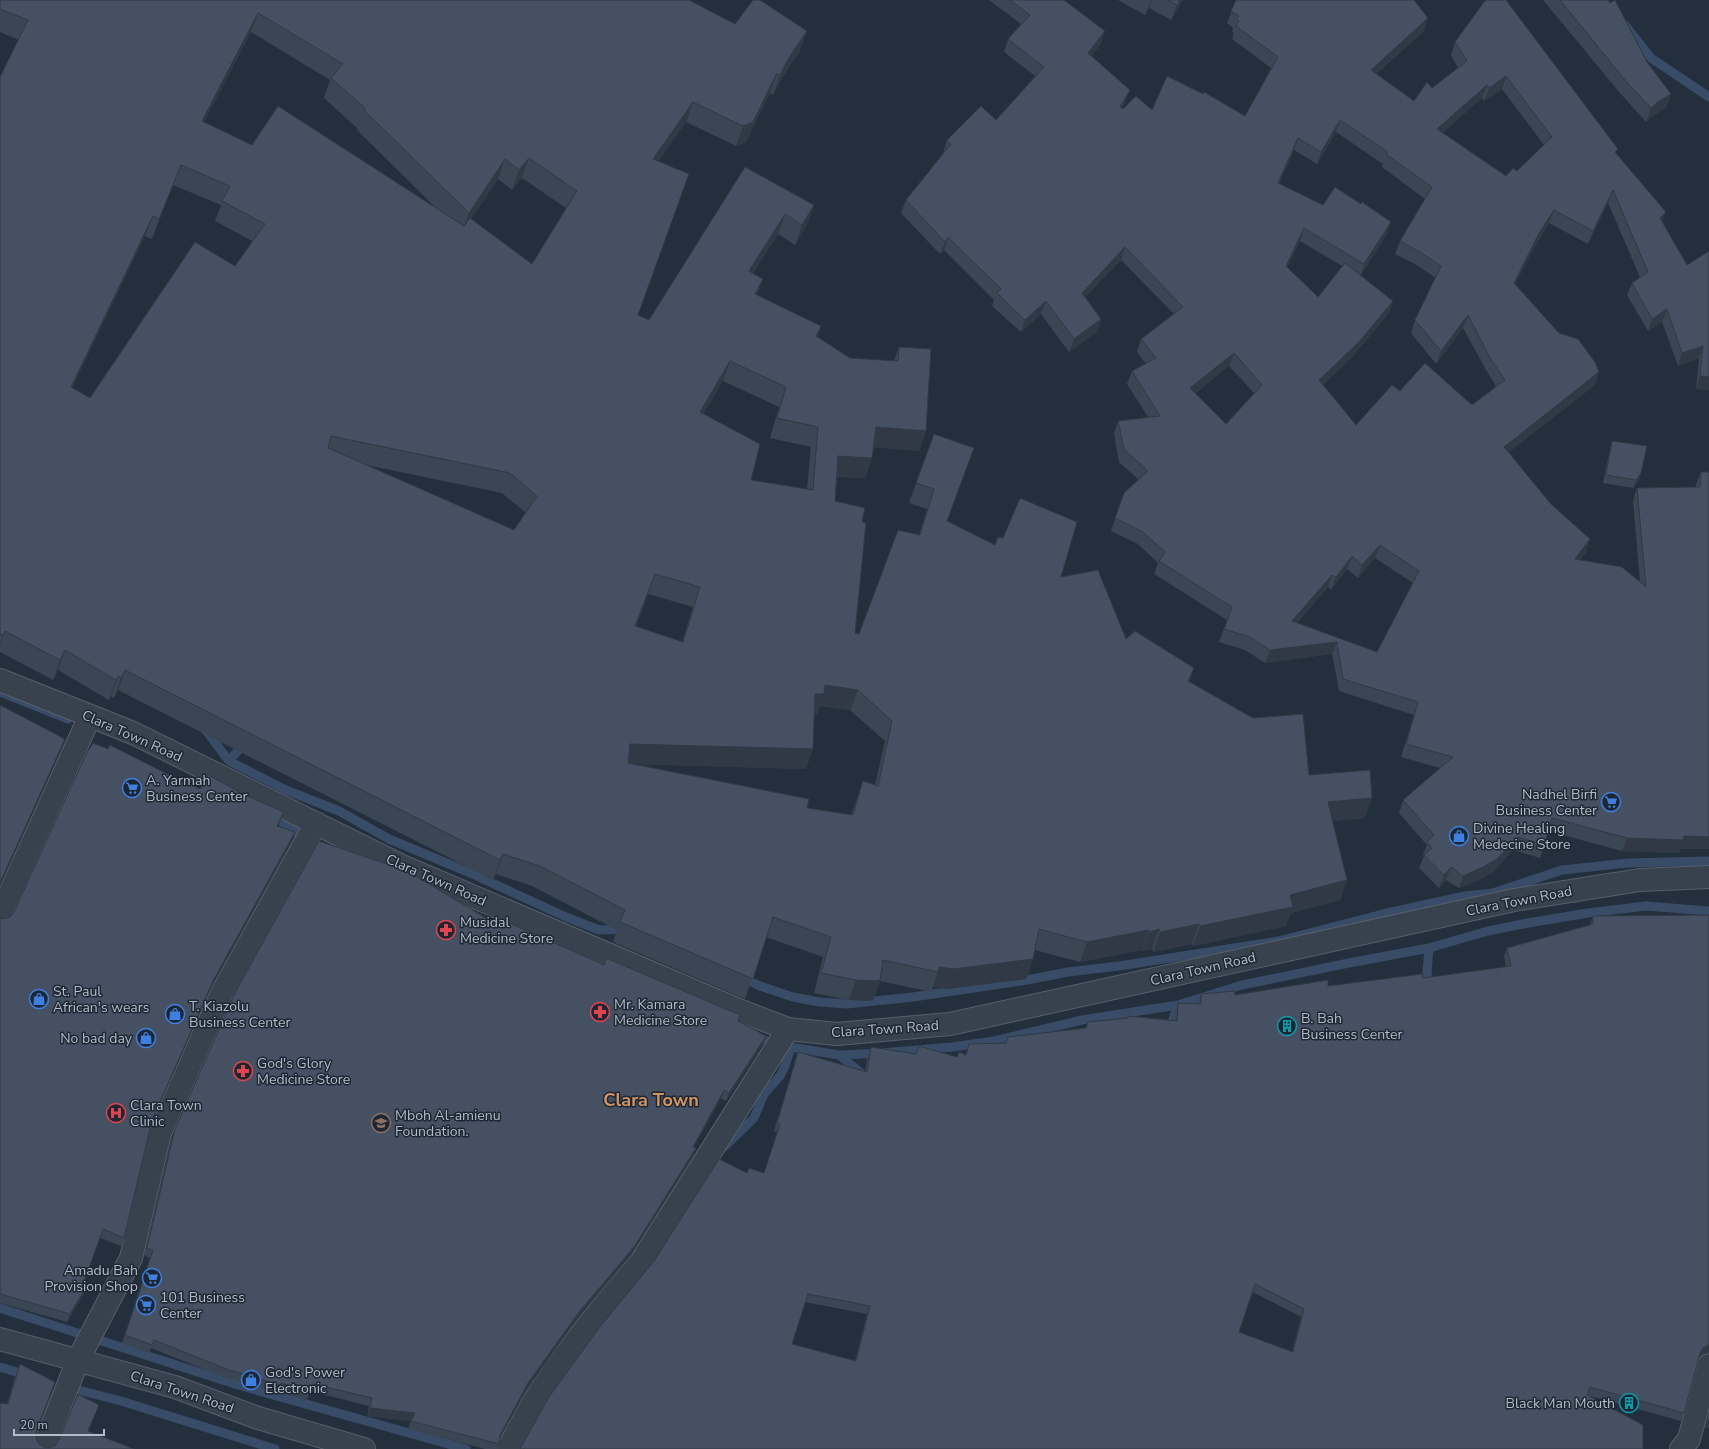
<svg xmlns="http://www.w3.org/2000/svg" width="1709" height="1449" viewBox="0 0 1709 1449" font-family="'Nunito Sans',sans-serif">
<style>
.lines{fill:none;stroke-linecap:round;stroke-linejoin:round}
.stream{stroke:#394c67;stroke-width:9}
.minor-casing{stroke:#565f6c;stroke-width:24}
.minor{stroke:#38414e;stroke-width:22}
.wall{fill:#3b4654;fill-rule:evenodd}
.shaded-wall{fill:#303945}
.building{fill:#455162;stroke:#303945;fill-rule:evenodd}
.labels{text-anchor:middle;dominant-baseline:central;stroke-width:3;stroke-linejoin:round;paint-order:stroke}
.street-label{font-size:14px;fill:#b4bcc9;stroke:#1d2633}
.poi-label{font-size:14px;fill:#b4bcc9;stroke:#1d2633;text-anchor:start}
.district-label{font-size:18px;font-weight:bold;fill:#d59563;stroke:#1d2633}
</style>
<rect width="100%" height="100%" fill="#242f3e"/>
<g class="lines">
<path class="stream" d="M1625 25 1651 58 1709 97
M0 692 68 719
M204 728 229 761 286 790 339 811 389 839 468 872 566 917 599 930 622 929 627 931
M229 761 245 742
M271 814 297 833 309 837
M741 977 760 986 793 997 819 1002 847 1004 913 997 1027 980 1068 972 1119 966 1278 941 1387 913 1465 896 1493 893 1562 870 1628 863 1709 861
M1429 989 1427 972 1429 948
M1169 1030 1178 1005
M755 1035 772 1044 839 1055 882 1053 952 1047 994 1041 1082 1020 1178 1005 1242 985 1349 963 1429 948 1488 931 1528 923 1588 913 1646 906 1709 911
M839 1055 866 1077
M724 1147 754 1118 764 1094 780 1076 785 1066 791 1047
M0 1308 238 1385 466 1449
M0 1367 27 1375
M78 1390 121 1401 275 1449"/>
<g class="minor-casing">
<path id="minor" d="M0 680 133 733 402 866 741 1011 788 1029 837 1034 950 1024 1514 900 1640 880 1709 877
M0 915 90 716
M0 1339 175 1387 258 1418 364 1449
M43 1449 78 1360 131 1258 160 1133 222 993 316 823
M508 1449C517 1432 526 1414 536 1398 567 1350 603 1305 641 1262L788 1029
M1681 1449 1689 1439 1709 1365"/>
</g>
<use href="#minor" class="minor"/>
</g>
<path class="wall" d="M0 0 735 24 800 51 783 76 773 95 770 93 746 142 736 146 686 122 658 161 638 315 649 320 745 167 814 205 807 225 795 245 778 234 753 273 757 295 821 326 817 337 850 358 894 361 899 347 926 431 919 451 874 447 872 458 865 478 837 477 835 501 862 522 855 633 859 634 919 535 927 509 909 503 934 434 947 521 1061 577 1126 639 1194 668 1189 682 1365 818 1332 821 1347 880 1340 900 1291 913 1286 926 1193 946 1192 944 1153 952 1152 949 1142 951V950L1080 962 1035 950 1033 959 1026 979 947 989 933 987 931 992 880 981 873 1000 868 1001 849 1000 814 993 823 957 766 937 745 999 613 942 617 930 532 886 496 874 493 880 118 690 114 698 111 696 109 700 58 670 53 680 0 652V77L19 40 0 32ZM251 32 330 80 324 98 357 128V130L436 208 252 145 204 122ZM522 178 566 208 532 264 471 219 498 179 512 190ZM173 185 221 205 215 221 252 241 235 266 90 398 72 388 145 236 152 239ZM723 381 779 407 770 438 811 447 807 489 751 480 703 414ZM366 465 502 493 526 513 514 530ZM648 594 693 607 682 642 636 626ZM820 706 850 710 885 741 875 785 863 781 856 801 851 815 807 808 635 764 806 769 814 714H817Z
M989 0H1064L1101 44 1091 56 1125 103 1122 108 1123 109 1152 110 1245 116 1271 68 1232 39 1234 33 1232 32 1233 28 1227 23 1236 0 1428 18 1424 31 1376 74 1414 101 1458 68 1451 55 1455 42 1484 2 1616 154 1662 222 1687 265 1709 251V390L1696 389 1699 358 1678 366 1662 322 1648 331 1627 295 1632 283 1640 277 1608 203 1588 244 1549 223 1534 248 1515 284 1595 385 1509 452 1586 552 1580 560 1640 582 1633 501 1637 488 1696 487V485L1701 472H1709V849H1680L1679 853 1622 851 1548 831 1544 845 1540 858 1513 850 1493 872 1479 880 1459 888 1446 880 1439 888 1419 868 1424 856 1423 855 1427 845 1399 813 1403 800 1440 768 1401 757 1414 715 1339 691 1332 654 1265 663 1245 650 1219 642 1227 620 1154 574 1158 563 1138 544 1111 531 1124 493 1139 480 1119 462 1114 434 1118 421 1148 417 1127 384 1132 371 1146 364 1137 352 1141 339 1174 314 1121 260 1085 297 1101 319 1097 332 1069 352 1041 314 1021 332 992 306 994 300 944 250 940 254 901 213 906 200 943 153 947 140 996 120 1035 76 1004 52 1008 39 1021 24ZM1502 89 1544 145 1517 171 1506 176 1442 133 1482 98 1484 101ZM1336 132 1383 164 1382 167 1425 199 1400 241 1395 254 1415 264 1436 278 1415 320 1411 333 1436 364 1463 328 1486 370 1496 386 1472 405 1400 391 1356 425 1323 385 1354 355 1388 314 1393 301 1360 276 1387 234 1323 205 1279 184 1294 150 1317 164ZM1300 241 1342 266 1318 297 1287 267ZM1229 366 1254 393 1226 424 1195 393ZM1375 558 1413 583 1377 652 1297 623 1328 587 1331 590 1347 569 1358 578Z
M1118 0H1183L1171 20 1149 8 1145 15Z
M1543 0H1608L1666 108 1654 115 1646 122 1620 93Z
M1612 441 1641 473 1639 480 1633 488 1603 483 1610 449Z
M189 785 281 820 278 826 292 841 211 987 151 1123 124 1238 121 1246 100 1238 84 1282 88 1284 85 1292 67 1322 0 1303V918L4 919 10 917Z
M1593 916 1706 1353 1700 1356 1698 1359 1684 1413 1681 1421 1590 1396 520 1449 747 1173H764L777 1132 774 1131 798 1052 865 1072 868 1055 871 1047 916 1054 919 1046 957 1057 965 1055 969 1044 1006 1043 1086 1028 1127 1018 1128 1016 1175 1020V1011L1178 1003 1198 1004 1201 994 1235 995 1423 978 1506 967 1504 956 1507 948 1590 925ZM1253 1292 1301 1317 1292 1352 1239 1332ZM805 1302 867 1314 855 1361 792 1344Z
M503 928 604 965 738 1021 766 1036 763 1044 726 1101 721 1098 694 1147 696 1148 693 1156 631 1255 576 1320 526 1391 500 1438 499 1444 497 1449H485L408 1429 411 1421 367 1416 369 1406 310 1391 307 1400 278 1391 277 1393 232 1379 231 1380 151 1348 149 1353 122 1343 150 1258 144 1255 172 1137 175 1129Z
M20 1364 51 1396 36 1433V1437L38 1443 44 1447 49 1448 55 1446 99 1405 88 1432 134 1449H0L7 1404 15 1377Z
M1709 1413V1428H1705Z"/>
<path class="shaded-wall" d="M1151 0H1152L1149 8 1145 15Z
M1180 0H1183L1171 20 1177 5Z
M258 13 251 32 194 141 202 121Z
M1428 18 1424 31 1366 82 1371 70Z
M807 31 800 51 783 76 773 95 780 75 790 56Z
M1105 31 1101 44 1084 66 1088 53Z
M777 73 770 93 746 142 736 146 743 126Z
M1506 76 1502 89 1484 101 1489 88Z
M1487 85 1482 98 1432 142 1437 129Z
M1130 90 1125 103 1116 120 1120 107Z
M1671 94 1666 108 1654 115 1646 122 1651 108 1659 101Z
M693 102 686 122 646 179 653 159Z
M1340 120 1336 132 1317 164 1321 152Z
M1298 138 1294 150 1274 196 1278 183Z
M529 158 522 178 512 190 519 170Z
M505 159 498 179 462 233 469 213Z
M181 165 173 185 152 239 159 219Z
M1613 190 1608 203 1588 244 1593 231Z
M814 205 807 225 795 245 802 225Z
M1554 210 1549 223 1534 248 1509 296 1514 283 1538 235Z
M1666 212 1661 225 1660 218Z
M785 214 778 234 742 291 749 271Z
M153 216 145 236 63 407 71 387Z
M1391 222 1387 234 1360 277 1364 264Z
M1304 228 1300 241 1281 278 1286 266Z
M948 237 944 250 940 254 945 242Z
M1125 247 1121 260 1077 305 1082 293Z
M763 279 756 299 755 294Z
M1046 301 1041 314 1021 332 1025 320Z
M1393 301 1388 314 1354 355 1315 393 1319 380Z
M1667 309 1662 322 1648 331 1652 319Z
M1468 315 1463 328 1436 364 1441 351Z
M1101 319 1097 332 1069 352 1074 339Z
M1703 346 1699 358 1678 366 1682 353Z
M1234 353 1229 366 1185 400 1190 388Z
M730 361 723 381 693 432 700 412Z
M1599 372 1595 385 1500 459 1504 447Z
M1700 376 1709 377V390L1696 389Z
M876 427 926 431 919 451 868 447Z
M838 456 872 458 865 478 831 476Z
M1641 473 1639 480 1633 488 1636 480Z
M1590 539 1586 552 1571 572 1575 559Z
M1380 545 1375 558 1358 578 1362 565Z
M1352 556 1347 569 1331 590 1336 577Z
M1332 575 1328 587 1287 634 1292 621Z
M5 631 0 645V643L3 635Z
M1337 642 1332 654 1265 663 1270 650Z
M65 650 58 670 53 680 60 660Z
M125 670 118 690 114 698 121 678Z
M118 676 111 696 109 700 116 680Z
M825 685 858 690 850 710 820 706 817 714H807L815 694Z
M65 739 62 747 0 885V883Z
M630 744 813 749 806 769 623 764Z
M1372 798 1365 818 1320 822 1328 802Z
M284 812 281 820 274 834 277 826Z
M295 832 292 841 211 987 149 1128 152 1120 214 979Z
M1684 836 1709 837V849H1680L1679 853 1622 851 1627 838Z
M1518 837 1513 850 1493 872 1479 880 1459 888 1463 876Z
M503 854 496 874 493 880 500 860Z
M1451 867 1446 880 1439 888 1444 875Z
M1347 880 1340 900 1291 913 1286 926 1193 946 1200 926 1290 895Z
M1199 924 1192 944 1153 952 1160 932Z
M1159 929 1152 949 1142 951 1149 932Z
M1149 930 1142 950 1080 962 1087 942Z
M1033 959 1026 979 947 989 933 987 939 967Z
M856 980H880L873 1000 868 1001 849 1000Z
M766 1036 763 1044 726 1101 729 1093Z
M724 1090 721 1098 690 1154 693 1147Z
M696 1148 693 1156 631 1255 576 1320 526 1391 497 1443 500 1435 528 1383Z
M88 1284 85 1292 67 1322 70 1314Z
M1709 1345V1353H1706L1700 1356 1697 1361 1700 1353 1703 1348Z
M99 1405 94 1418 83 1445 88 1431Z
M370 1408 415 1413 412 1421 367 1416Z
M1708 1420H1709V1428H1705Z"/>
<path class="building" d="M0 0H689L735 24 753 0H760L807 31 790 56 780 75 777 73 753 122 743 126 693 102 653 159 689 174 638 315 649 320 745 167 814 205 802 225 785 214 749 271 763 279 755 294 821 326 816 336 850 358 898 361 899 347 931 349 926 431 876 427 872 458 838 456 835 501 865 508 862 522 866 523 855 633 859 634 898 530 920 535 934 489 916 483 934 434 974 448 947 521 995 545 998 537 1003 538 1020 498 1077 522 1061 577 1098 570 1126 639 1135 631 1194 668 1188 681 1253 718 1303 714 1309 775 1370 770 1372 798 1328 802 1347 880 1290 895 1293 907 1200 926 1199 924 1160 932 1159 929 1149 932V930L1087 942 1039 929 1033 959 954 969 939 967 938 972 883 960 880 980 875 981 856 980 821 973 831 937 773 917 753 979 620 922 625 910 540 866 503 854 500 860 125 670 121 678 118 676 116 680 65 650 60 660 5 631 3 635 0 634V77L28 20 0 9ZM258 13 343 64 331 78 365 108 364 110 469 213 505 159 519 170 529 158 577 191 532 264 470 218 464 226 278 106 252 145 202 121ZM181 165 230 186 222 201 265 224 235 266 195 242 90 398 71 387 153 216 159 219ZM730 361 786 387 777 418 818 427 813 490 751 480 760 444 700 412ZM331 436 510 473 537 496 514 530 328 448ZM655 574 700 587 683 642 635 626ZM825 685 858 690 892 721 878 786 863 781 853 815 807 808 809 799 628 763 630 744 813 749 815 694H824Z
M1010 0H1064L1105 31 1088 53 1130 90 1120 107 1123 109 1136 96 1152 110 1167 76 1203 94 1204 92 1245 116 1278 57 1236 26 1239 21 1236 19 1239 16 1231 11 1236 0H1414L1428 18 1371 70 1414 101 1427 82 1432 88 1467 61 1455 42 1484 2 1487 0H1506L1618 149 1615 152 1666 212 1660 218 1687 265 1709 251V377L1700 376 1703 346 1682 353 1667 309 1652 319 1632 283 1648 272 1613 190 1593 231 1554 210 1538 235 1514 283 1559 333 1578 339 1595 362 1599 372 1504 447 1551 504 1590 539 1575 559 1622 567 1646 587 1637 488 1700 487 1701 472H1709V837L1684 836 1683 840 1627 838 1552 818 1544 845 1518 837 1497 859 1483 867 1463 876 1451 867 1444 875 1424 855 1432 848 1427 842 1434 835 1403 800 1453 757 1406 744 1418 702 1343 679 1337 642 1270 650 1250 637 1224 629 1232 607 1159 561 1165 552 1143 532 1115 518 1124 493 1148 471 1124 449 1118 421 1160 416 1132 371 1156 358 1141 339 1183 307 1125 247 1082 293 1101 319 1074 339 1046 301 1025 320 997 293 1001 289 948 237 945 242 906 200 951 144 947 140 981 106 996 120 1044 67 1008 39 1030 15ZM1506 76 1552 137 1517 171 1513 168 1506 176 1437 129 1487 85 1489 88ZM1340 120 1388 152 1386 154 1432 187 1400 241 1420 252 1441 266 1415 320 1441 351 1468 315 1490 358 1505 380 1472 405 1425 363 1400 391 1392 385 1356 425 1319 380 1359 342 1393 301 1345 263 1318 297 1286 266 1304 228 1364 264 1391 222 1362 202 1361 204 1335 187 1323 205 1278 183 1298 138 1321 152ZM1234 353 1262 385 1226 424 1190 388ZM1380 545 1419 571 1377 652 1292 621 1332 575 1336 577 1352 556 1362 565Z
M1167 0H1180L1177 5Z
M1560 0H1608L1610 3 1615 0 1647 62 1671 94 1659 101 1651 108 1625 80Z
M1612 441 1647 446 1641 473 1636 480 1606 475Z
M0 705 65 739 0 883Z
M93 743 108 749 110 745 189 785 190 784 200 789 208 775 245 795 284 812 277 826 295 832 214 979 152 1120 124 1238 103 1229 84 1282 88 1284 70 1314 0 1294V918L4 919 10 917 14 912 88 750H89Z
M319 841 390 865 417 877 503 928 507 922 604 965 606 958 740 1015 738 1021 766 1036 729 1093 724 1090 693 1147 696 1148 634 1247 579 1312 528 1383 500 1435 499 1444 411 1421 415 1413 370 1408 372 1398 313 1384 310 1392 281 1383 280 1385 234 1371V1372L154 1340 152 1345 125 1335 153 1250 147 1248 175 1129 236 991Z
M1709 915V1345L1703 1348 1700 1353 1684 1413 1590 1387 1587 1395 1643 1425V1449H520L549 1397 599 1328 654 1261 719 1159 747 1173 749 1168 764 1173 780 1124 777 1123 798 1052 867 1072 871 1047 916 1054 919 1046 957 1057 959 1052 966 1055 969 1044 1006 1043 1008 1037 1086 1028 1088 1022 1128 1018V1016L1177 1021 1178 1003 1201 1004V994L1235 991V995L1328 980V986L1422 974 1423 978 1511 966 1507 948 1593 924V916ZM1255 1284 1304 1309 1293 1352 1239 1332ZM808 1294 870 1306 856 1361 792 1344Z
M20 1364 55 1382 36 1431V1437L38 1443 44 1447 49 1448 55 1446 59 1440 78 1394 99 1405 88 1431 134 1449H0V1403L8 1404Z"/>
<defs>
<g id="supermarket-ring" transform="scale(1)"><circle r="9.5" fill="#1d2633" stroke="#3f7fe0" stroke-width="1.5"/><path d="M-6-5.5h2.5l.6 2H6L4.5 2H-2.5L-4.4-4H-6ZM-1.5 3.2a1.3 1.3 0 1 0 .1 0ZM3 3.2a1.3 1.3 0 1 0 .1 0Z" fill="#3f7fe0"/></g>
<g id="shop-ring" transform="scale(1)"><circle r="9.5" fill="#1d2633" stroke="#3f7fe0" stroke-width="1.5"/><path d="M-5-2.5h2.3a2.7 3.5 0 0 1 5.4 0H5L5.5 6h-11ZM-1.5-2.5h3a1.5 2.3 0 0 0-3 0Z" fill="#3f7fe0"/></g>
<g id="pharmacy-ring" transform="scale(1)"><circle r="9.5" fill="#1d2633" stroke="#e0444e" stroke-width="1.5"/><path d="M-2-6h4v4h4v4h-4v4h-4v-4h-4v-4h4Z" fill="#e0444e"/></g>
<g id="building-ring" transform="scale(1)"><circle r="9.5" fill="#1d2633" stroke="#0f9aa8" stroke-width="1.5"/><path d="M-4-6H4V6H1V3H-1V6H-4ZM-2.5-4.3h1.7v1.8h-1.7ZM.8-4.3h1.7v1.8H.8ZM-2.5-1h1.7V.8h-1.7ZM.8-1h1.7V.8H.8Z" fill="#0f9aa8"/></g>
<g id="hospital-ring" transform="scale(1)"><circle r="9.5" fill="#1d2633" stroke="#e0444e" stroke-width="1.5"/><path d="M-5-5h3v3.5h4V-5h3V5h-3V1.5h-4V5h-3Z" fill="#e0444e"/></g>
<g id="school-ring" transform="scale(1)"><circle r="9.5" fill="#1d2633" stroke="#8d6e63" stroke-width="1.5"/><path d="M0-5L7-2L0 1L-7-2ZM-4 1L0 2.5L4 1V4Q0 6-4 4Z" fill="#8d6e63"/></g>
</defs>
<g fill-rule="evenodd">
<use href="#supermarket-ring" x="132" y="788"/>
<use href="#supermarket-ring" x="1611" y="802"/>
<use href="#shop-ring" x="1459" y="836"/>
<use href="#pharmacy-ring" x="446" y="930"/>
<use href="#shop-ring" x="39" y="999"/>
<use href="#pharmacy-ring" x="600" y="1012"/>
<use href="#shop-ring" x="175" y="1014"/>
<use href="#building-ring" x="1287" y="1026"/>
<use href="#shop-ring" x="146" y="1038"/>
<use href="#pharmacy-ring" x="243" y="1071"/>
<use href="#hospital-ring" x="116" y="1113"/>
<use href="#school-ring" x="381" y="1123"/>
<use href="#supermarket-ring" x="152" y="1278"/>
<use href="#supermarket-ring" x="146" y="1305"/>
<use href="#shop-ring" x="251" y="1380"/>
<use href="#building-ring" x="1629" y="1403"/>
</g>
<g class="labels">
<g class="street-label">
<text transform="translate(132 736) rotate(24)">Clara Town Road</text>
<text transform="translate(436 880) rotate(24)">Clara Town Road</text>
<text transform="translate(1519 901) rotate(-11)">Clara Town Road</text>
<text transform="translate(1203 969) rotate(-13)">Clara Town Road</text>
<text transform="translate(885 1029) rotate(-4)">Clara Town Road</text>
<text transform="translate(182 1392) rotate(18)">Clara Town Road</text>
</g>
<g class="poi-label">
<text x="146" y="780">A. Yarmah<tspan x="146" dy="16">Business Center</tspan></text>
<text x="1597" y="794" text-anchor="end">Nadhel Birfi<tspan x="1597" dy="16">Business Center</tspan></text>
<text x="1473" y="828">Divine Healing<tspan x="1473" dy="16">Medecine Store</tspan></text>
<text x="460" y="922">Musidal<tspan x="460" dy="16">Medicine Store</tspan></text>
<text x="53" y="991">St. Paul<tspan x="53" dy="16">African's wears</tspan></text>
<text x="614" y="1004">Mr. Kamara<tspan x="614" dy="16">Medicine Store</tspan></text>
<text x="189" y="1006">T. Kiazolu<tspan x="189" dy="16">Business Center</tspan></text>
<text x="1301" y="1018">B. Bah<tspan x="1301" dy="16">Business Center</tspan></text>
<text x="132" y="1038" text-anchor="end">No bad day</text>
<text x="257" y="1063">God's Glory<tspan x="257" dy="16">Medicine Store</tspan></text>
<text x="130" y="1105">Clara Town<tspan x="130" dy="16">Clinic</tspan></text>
<text x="395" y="1115">Mboh Al-amienu<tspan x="395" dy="16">Foundation.</tspan></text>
<text x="138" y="1270" text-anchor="end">Amadu Bah<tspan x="138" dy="16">Provision Shop</tspan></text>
<text x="160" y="1297">101 Business<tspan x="160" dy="16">Center</tspan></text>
<text x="265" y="1372">God's Power<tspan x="265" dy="16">Electronic</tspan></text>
<text x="1615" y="1403" text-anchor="end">Black Man Mouth</text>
</g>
<g class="district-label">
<text x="651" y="1100">Clara Town</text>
</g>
</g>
<path d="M14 1429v6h90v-6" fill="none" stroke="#b4bcc9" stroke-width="2"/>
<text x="20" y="1429" font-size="12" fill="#b4bcc9" stroke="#1d2633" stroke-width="3" paint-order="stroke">20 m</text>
</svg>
